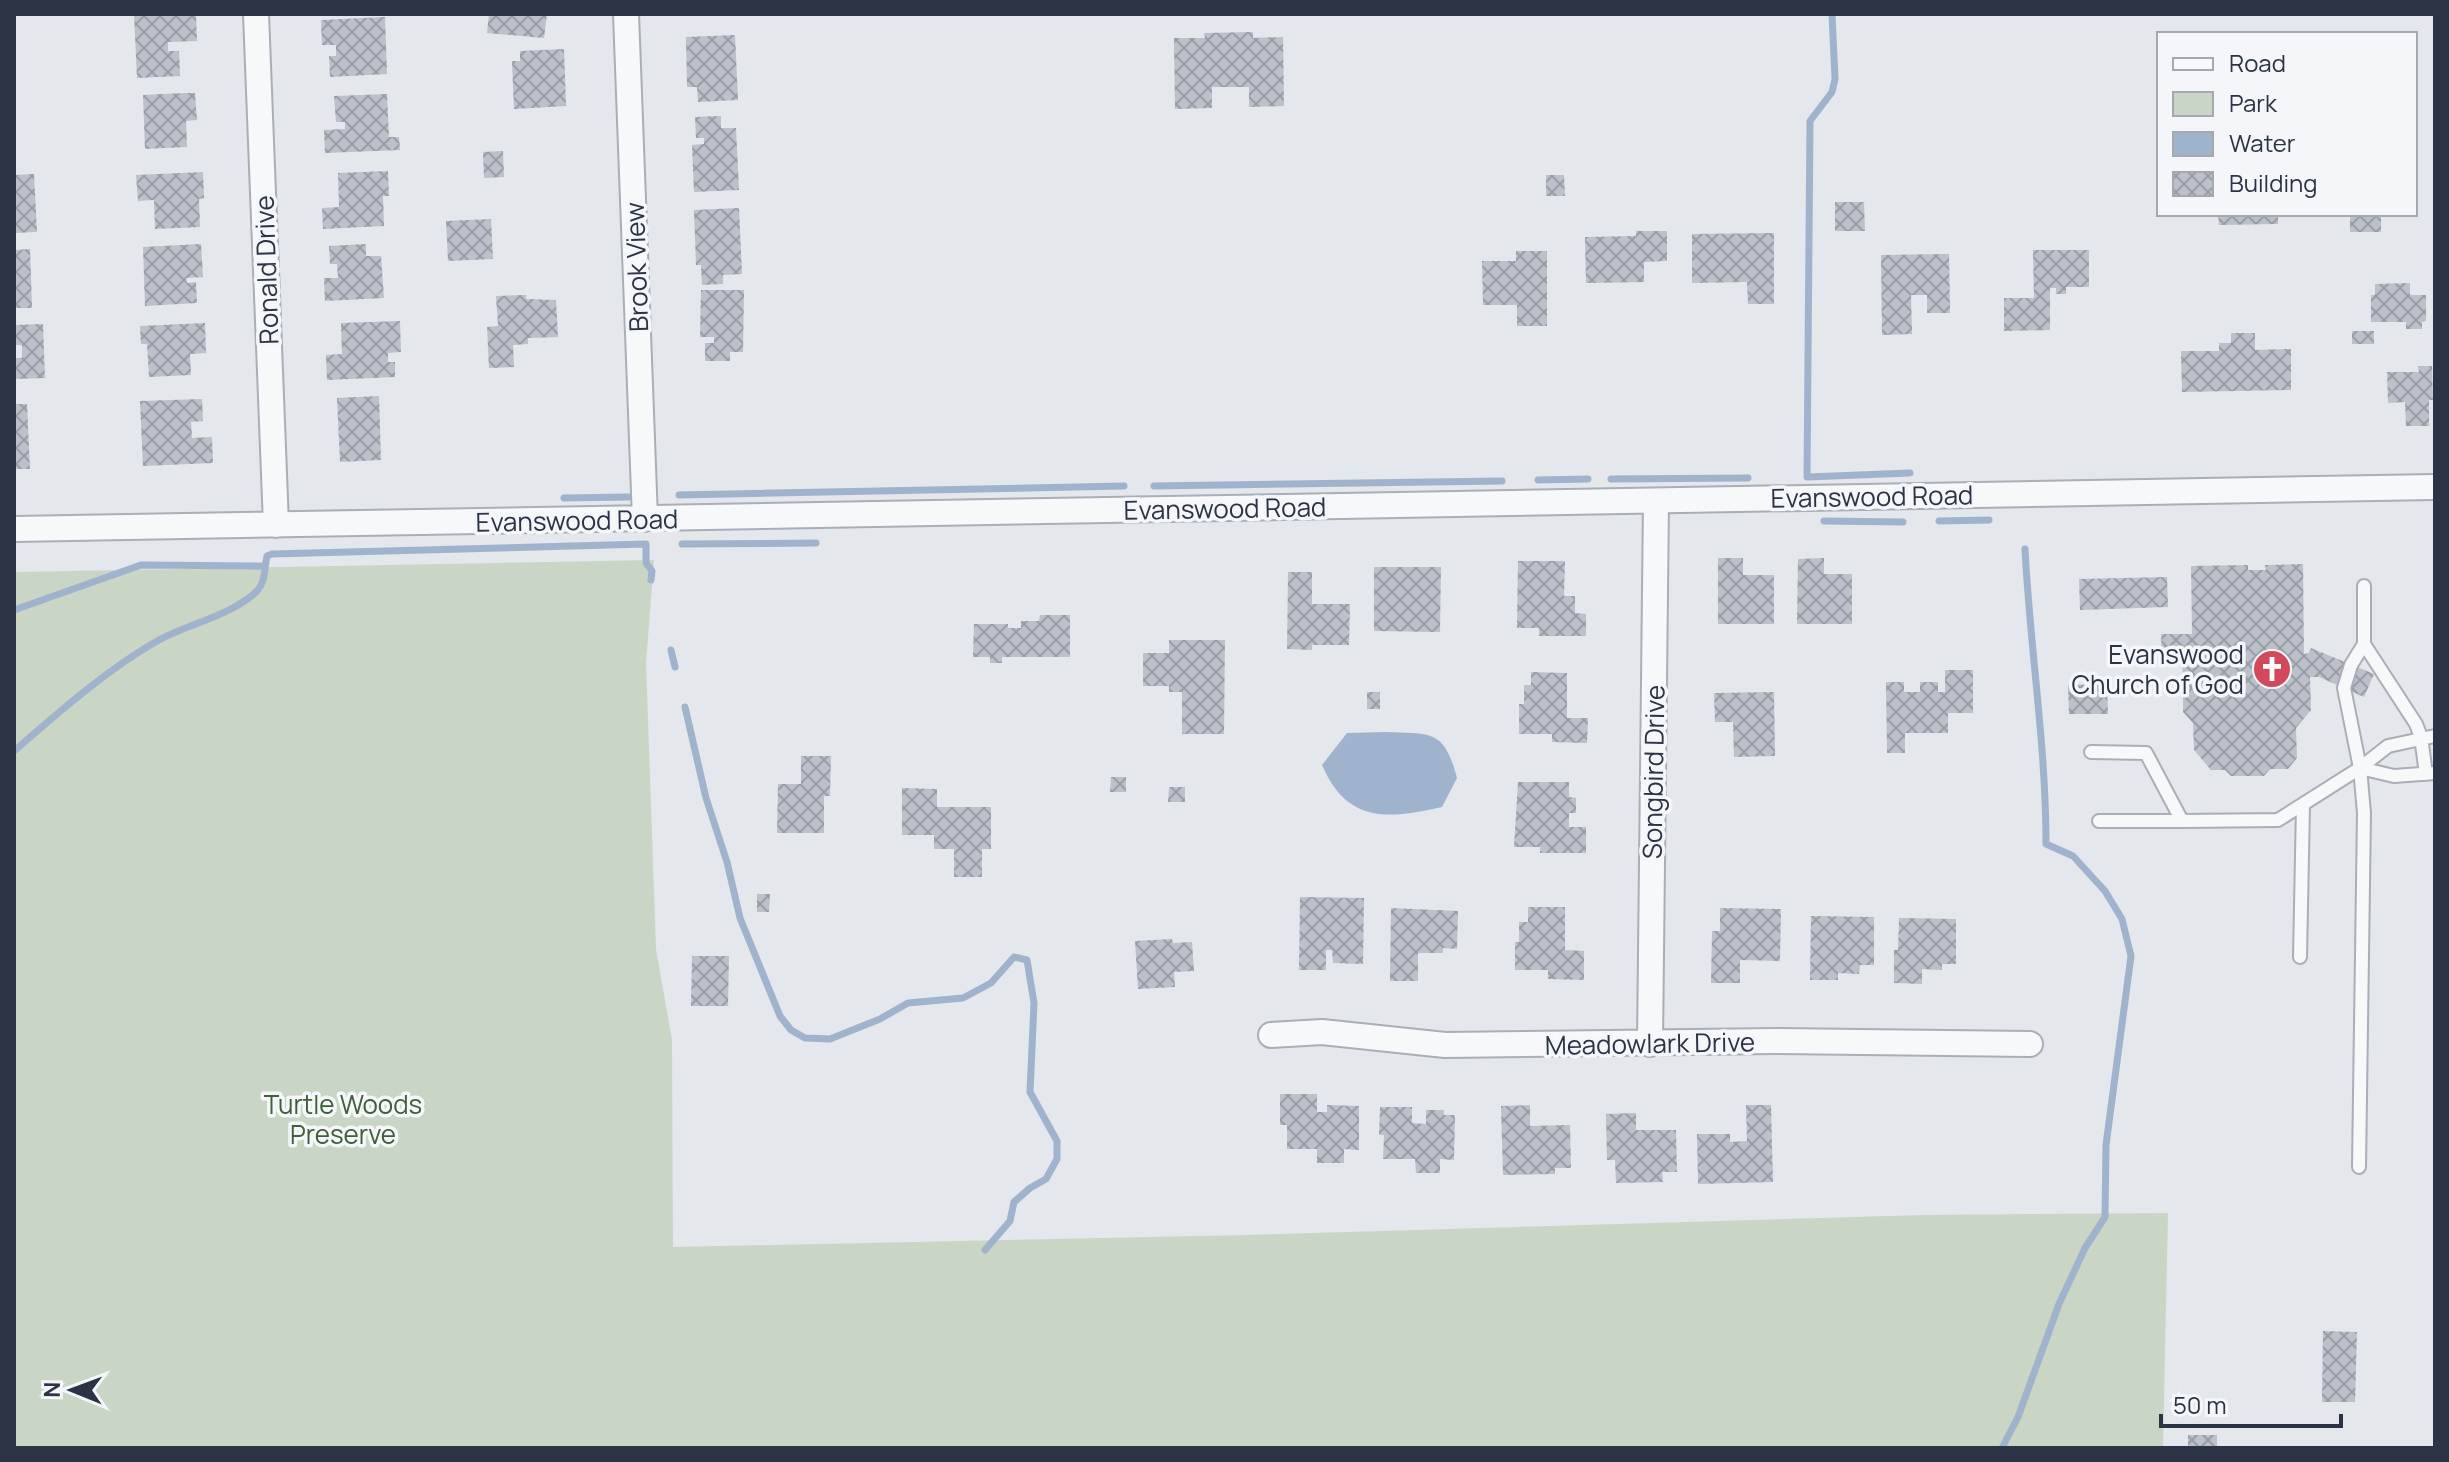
<svg xmlns="http://www.w3.org/2000/svg" width="2449" height="1462" viewBox="0 0 2449 1462" font-family="Manrope,sans-serif">
<style>
.park{fill:#c9d6c5}
.water{fill:#9fb4cc}
.lines{fill:none;stroke-linecap:round;stroke-linejoin:round}
.stream{stroke:#9fb4cc;stroke-width:7}
.building{fill:url(#building-cross-hatch)}
.service-casing{stroke:#a9aeb7;stroke-width:16}
.minor-casing{stroke:#a9aeb7;stroke-width:28}
.service{stroke:#f7f8fa;stroke-width:12}
.minor{stroke:#f7f8fa;stroke-width:24}
.labels{text-anchor:middle;dominant-baseline:central;stroke-width:7;stroke-linejoin:round;paint-order:stroke}
.street-label{font-size:26px;fill:#2b3445;stroke:#f4f6f9}
.poi-label{font-size:26px;fill:#2b3445;stroke:#f4f6f9;text-anchor:end}
.park-label{font-size:26px;fill:#3f6138;stroke:#f4f6f9}
</style>
<defs>
<pattern id="building-cross-hatch" width="8" height="8" patternUnits="userSpaceOnUse" patternTransform="scale(2)"><rect width="8" height="8" fill="#bbc0ca"/><path d="M0 0l8 8M0 8l8-8" fill="none" stroke="#989da6"/></pattern>
</defs>
<rect width="100%" height="100%" fill="#e4e7ec"/>
<path class="park" d="M654 560 646 663 656 949 672 1040 673 1247 1248 1235 1923 1215 2168 1213 2163 1448H14V572Z"/>
<path class="water" d="M1386 732C1432 734 1444 729 1457 778L1442 807C1389 819 1347 824 1322 765L1347 733Z"/>
<g class="lines">
<path class="stream" d="M1832 14 1835 79 1832 92 1810 121 1807 477 1910 473
M1611 479 1748 478
M1538 480 1588 479
M1154 486 1502 481
M679 495 1124 486
M564 498 629 497
M1824 521 1903 522
M1939 521 1989 520
M682 544 816 543
M14 610 141 565 265 566
M671 650 675 667
M685 707 706 798 727 862 740 918 780 1016 791 1030 805 1038 830 1039 880 1019 908 1003 963 998 991 983 1014 957 1027 960 1034 1003 1030 1092 1057 1141V1159L1046 1179 1030 1188 1014 1202 1010 1221 985 1250
M14 751C59 712 105 671 157 641 187 624 233 615 257 591 266 581 264 569 267 556L272 554 646 544V563L652 571 651 580
M2002 1448 2018 1417 2059 1304 2085 1248 2105 1217 2106 1145 2131 956 2122 919 2105 891 2073 856 2046 844C2046 745 2030 648 2025 549"/>
</g>
<path class="building" d="M134 14H196L197 41 168 42V51H179L180 76 137 78Z
M489 14H547L544 38 487 33Z
M385 17 387 74 330 77 329 56H336V45H322L321 20Z
M1253 32V38L1283 37 1284 106 1249 107V87H1212V108L1175 109 1174 38H1205L1204 33Z
M735 35 738 100 698 102 697 87H687L686 37Z
M564 49 566 106 514 109 512 61H520V51Z
M185 93H195L197 120 186 121 187 147 145 149 143 95Z
M387 94 389 137H399L400 150 325 153 324 130 345 129V122H336L334 96Z
M721 116V128H736L739 190 694 192 692 145 704 144V138H696L695 117Z
M503 151 504 177 484 178 483 152Z
M388 171 389 196H383L384 226 323 229 322 208 339 207 338 173Z
M203 172 204 198 199 199 200 227 155 229 154 200 138 201 136 175Z
M34 174 37 232 14 233V175Z
M1546 175H1564L1565 196H1546Z
M1835 202H1864L1865 231H1835Z
M739 208 742 274 723 275V284L702 285 701 265H696L694 210Z
M2218 214H2278V224L2219 225Z
M2350 214H2381V232H2350Z
M491 219 493 259 448 261 446 221Z
M1636 231H1667V261L1644 262V282L1586 283 1585 237 1636 236Z
M1774 233V304H1748L1747 282 1692 283V234Z
M201 244 203 277 186 278 187 283 196 282 197 303 145 306 143 247Z
M366 244V256H381L384 298 325 301 324 278H338L337 264H330L329 246Z
M30 249 32 308H14V250Z
M2033 250H2089V287H2066V294H2056V288H2050V330L2004 331V298H2034Z
M1516 251H1547V326H1517V305H1483L1482 261H1516Z
M1949 254 1950 313H1927V295H1911L1912 334 1882 335 1881 255Z
M2410 283V295H2426V321L2422 322V329H2406V322H2371V295H2375V284Z
M701 290H744L743 352H730V361H705V343H714V337H700Z
M526 295V299L556 300 558 337 528 338V344L513 345 514 367 489 368 487 327 498 326 496 296Z
M400 321 401 352 388 353V362H395V377L327 380 326 355 342 354 341 323Z
M205 323 206 353 190 354 191 375 149 377 147 344H141L140 326Z
M43 324 45 378 14 379V358H22V345H14V325Z
M2352 331H2374V344H2352Z
M2231 333H2255V350L2291 349V390L2182 392 2181 351H2219V343H2231Z
M2418 366H2432L2433 400H2429V426H2406L2405 402 2388 403 2387 372H2419Z
M379 396 381 460 340 462 337 398Z
M202 399 203 421 191 422 192 438 212 437 213 463 143 466 140 401Z
M14 404H27L30 469H14Z
M1718 558H1743V575H1774V624H1718Z
M1824 558V574H1852V624H1797L1798 559Z
M1518 561H1565L1564 596H1575V613L1586 614V636H1539V628H1517Z
M2303 564 2304 654 2309 653 2311 648 2374 674 2364 697 2319 677H2310L2311 710 2296 728 2297 758 2288 769H2270L2264 776H2231L2225 770H2211L2194 750 2193 723 2183 712V687L2178 688 2177 678H2183L2182 660 2162 661 2161 634H2192L2191 566 2248 565V570H2266L2265 565Z
M1374 567H1441L1440 632 1374 631Z
M1288 572H1312V604H1350L1349 645H1312V650L1287 649Z
M2167 577 2168 607 2080 610 2079 579Z
M1040 615H1070V657H1002V663H990V657H973L974 624H1008V628H1021V621H1039Z
M1169 640H1225L1224 734H1182V692H1169V686H1143V653H1169Z
M1945 670H1973V713H1948V733H1905V753H1887L1886 682H1904V692H1920V682H1938V692H1945Z
M1531 672 1567 673V718H1588L1587 743 1552 742V734H1519V704H1524V685H1531Z
M2107 684 2108 714H2069L2068 685Z
M1367 692H1380V709H1367Z
M1774 692 1775 756 1734 757 1733 722H1715L1714 693Z
M801 756H831L830 796H824V833H777L778 784H801Z
M1111 777H1126V792H1110Z
M1518 782H1569V797L1576 798V813H1569V827H1586V853H1540V847H1514Z
M1169 787H1185V802H1168Z
M902 788 937 789V807H991V849H982V877H954V849H934V835H902Z
M757 894H770L769 912H757Z
M1300 897 1364 898 1363 964 1333 963 1332 950H1326V970H1299Z
M1528 907H1565V950L1584 951V980L1548 979V970H1515V942H1519V922H1528Z
M1391 908 1458 911 1457 949 1443 948V953H1418V981H1390Z
M1720 908 1781 909 1780 961 1740 960V983H1711L1712 931H1720Z
M1811 916 1874 917V965H1860L1859 974 1838 973V980H1810Z
M1899 918 1956 919V964H1942V970L1922 969V984L1894 983V950H1898Z
M1172 939 1173 943 1192 942 1194 971 1174 972 1175 987 1138 989 1135 941Z
M692 956H729L728 1006H691Z
M1280 1094H1317V1112H1327V1105L1359 1106V1150L1344 1149V1163H1317V1149H1287V1125H1280Z
M1530 1105V1126L1570 1125 1571 1168H1555V1174L1503 1175 1501 1106Z
M1746 1105H1771L1773 1182 1698 1184 1697 1134H1730V1142L1747 1141Z
M1380 1107H1412V1123L1426 1124V1110H1444V1115H1455L1454 1160 1440 1159V1173H1416L1415 1159H1383L1384 1135H1379Z
M1636 1113V1130H1676L1677 1172H1662L1663 1182 1616 1183 1615 1160H1607L1606 1114Z
M2323 1331 2357 1332 2355 1402H2322Z
M2188 1435H2217V1448H2188Z"/>
<g class="lines">
<g class="service-casing">
<path id="service" d="M2364 586V644L2416 724 2421 737 2426 774
M2091 752 2146 753 2182 821 2278 820 2360 768 2388 746 2435 736
M2360 768 2394 776 2435 773
M2099 821H2182
M2300 957 2303 805
M2359 1167 2364 813 2360 768 2344 688 2351 665 2364 644"/>
</g>
<g class="minor-casing">
<path id="minor" d="M256 14 276 525
M626 14 645 519
M14 529 2435 487
M1271 1035 1322 1032 1445 1045 1776 1041 2030 1044
M1650 1044 1656 501"/>
</g>
<use href="#service" class="service"/>
<use href="#minor" class="minor"/>
</g>
<defs>
<g id="church-disc" transform="scale(2)"><circle r="9.5" fill="#d1495b" stroke="#f4f6f9"/><path d="M-1.2-6h2.4v3.5h3.3v2.4h-3.3V6h-2.4V-.1h-3.3v-2.4h3.3Z" fill="#fff"/></g>
</defs>
<g fill-rule="evenodd">
<use href="#church-disc" x="2272" y="669"/>
</g>
<g class="labels">
<g class="street-label">
<text transform="translate(636 267) rotate(-92)">Brook View</text>
<text transform="translate(266 270) rotate(-92)">Ronald Drive</text>
<text transform="translate(1872 496) rotate(-1)">Evanswood Road</text>
<text transform="translate(1225 508) rotate(-1)">Evanswood Road</text>
<text transform="translate(577 520) rotate(-1)">Evanswood Road</text>
<text transform="translate(1653 772) rotate(-89)">Songbird Drive</text>
<text transform="translate(1650 1043) rotate(-1)">Meadowlark Drive</text>
</g>
<g class="poi-label">
<text x="2244" y="654">Evanswood<tspan x="2244" dy="30">Church of God</tspan></text>
</g>
<g class="park-label">
<text x="343" y="1104">Turtle Woods<tspan x="343" dy="30">Preserve</tspan></text>
</g>
</g>
<rect width="2449" height="1462" fill="none" stroke="#2b3445" stroke-width="32"/>
<rect x="2157" y="32" width="260" height="184" fill="#f4f6f9" stroke="#a4a8b1" stroke-width="2"/>
<rect x="2173" y="58" width="40" height="12" fill="#f7f8fa" stroke="#a4a8b1" stroke-width="2"/>
<text x="2229" y="72" font-size="24" fill="#2b3445">Road</text>
<rect x="2173" y="92" width="40" height="24" fill="#c9d6c5" stroke="#a4a8b1" stroke-width="2"/>
<text x="2229" y="112" font-size="24" fill="#2b3445">Park</text>
<rect x="2173" y="132" width="40" height="24" fill="#9fb4cc" stroke="#a4a8b1" stroke-width="2"/>
<text x="2229" y="152" font-size="24" fill="#2b3445">Water</text>
<rect x="2173" y="172" width="40" height="24" fill="url(#building-cross-hatch)" stroke="#a4a8b1" stroke-width="2"/>
<text x="2229" y="192" font-size="24" fill="#2b3445">Building</text>
<g transform="translate(72 1390) rotate(271)" stroke="#f4f6f9" stroke-width="6" paint-order="stroke">
<path d="M0-6L14 30L0 20L-14 30Z" fill="#2b3445"/>
<text y="-12" font-size="22" font-weight="bold" text-anchor="middle" fill="#2b3445">N</text>
</g>
<path d="M2161 1414v12h180v-12" fill="none" stroke="#2b3445" stroke-width="4"/>
<text x="2173" y="1414" font-size="24" fill="#2b3445" stroke="#f4f6f9" stroke-width="6" paint-order="stroke">50 m</text>
</svg>
